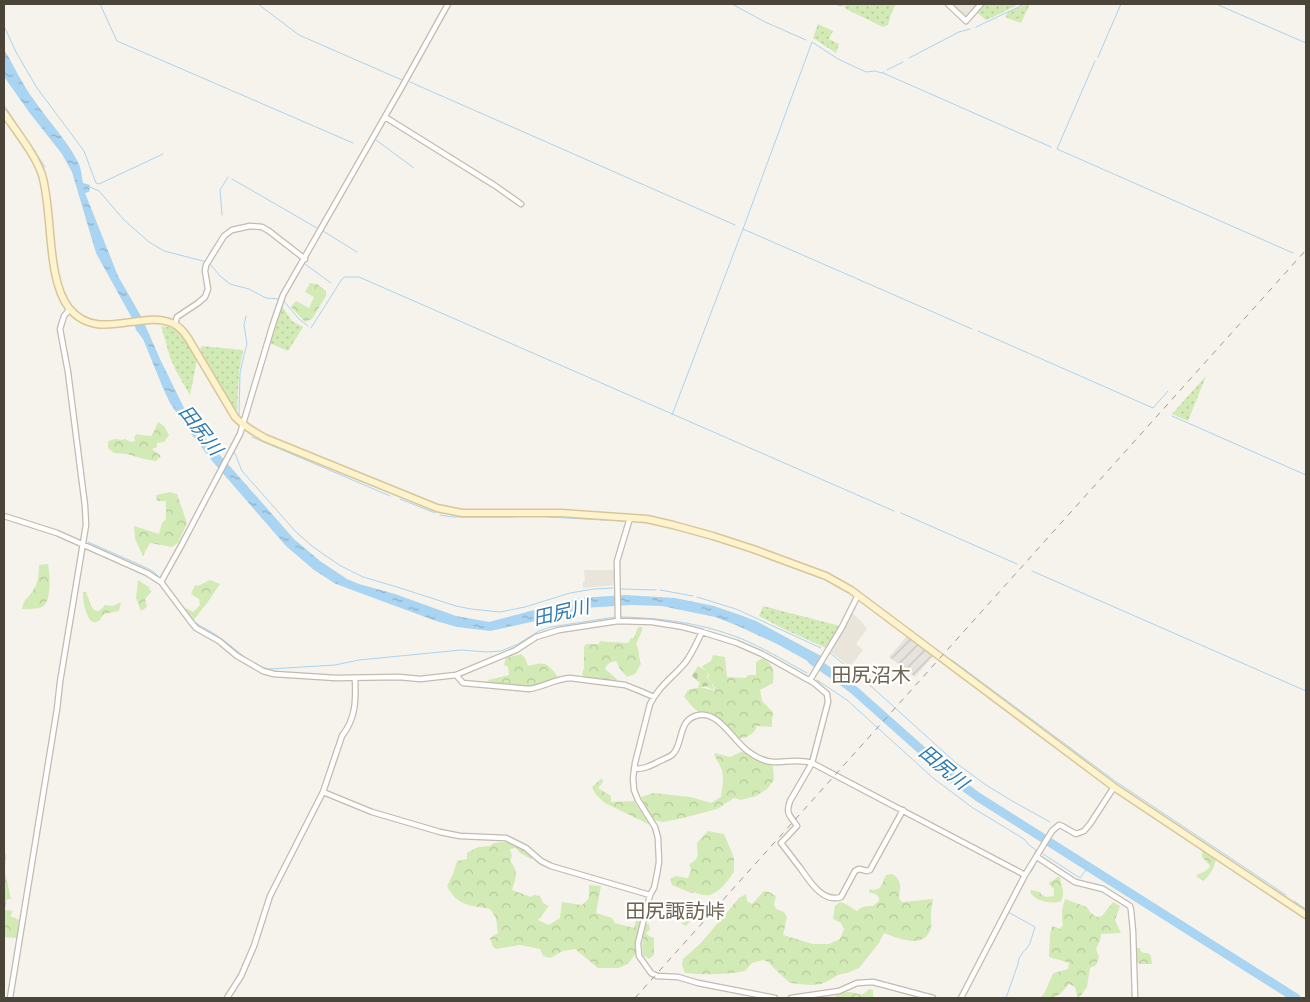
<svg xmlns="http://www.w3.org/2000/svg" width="1310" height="1002" viewBox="0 0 1310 1002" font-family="'PT Sans Narrow','Noto Sans JP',sans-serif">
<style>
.residential{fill:#eae5da}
.industrial{fill:url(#industrial-furrows)}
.grass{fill:url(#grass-dots)}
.forest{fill:url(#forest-crowns)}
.cemetery{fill:url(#cemetery-stones)}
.water{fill:url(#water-ripples)}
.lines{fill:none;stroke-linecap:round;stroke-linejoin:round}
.stream{stroke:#a9d4f2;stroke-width:1}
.river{stroke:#a9d4f2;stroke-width:9}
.street-casing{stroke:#c2bbae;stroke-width:7}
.secondary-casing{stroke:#d6c79b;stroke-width:9}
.street{stroke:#fff;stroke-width:4.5}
.secondary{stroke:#fff3cd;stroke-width:6}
.rail{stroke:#9a9a9a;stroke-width:1;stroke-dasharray:6 6;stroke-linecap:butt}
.labels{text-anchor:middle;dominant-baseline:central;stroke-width:4.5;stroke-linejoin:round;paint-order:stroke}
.water-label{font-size:19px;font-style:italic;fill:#2e7ab2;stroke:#fff}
.quarter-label{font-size:20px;fill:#6e6250;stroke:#fff}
</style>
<defs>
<pattern id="industrial-furrows" width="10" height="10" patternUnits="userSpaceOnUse" patternTransform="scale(1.25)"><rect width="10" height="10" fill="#e6e2dd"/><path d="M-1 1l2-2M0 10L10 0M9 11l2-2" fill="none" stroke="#c7c3be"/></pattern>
<pattern id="grass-dots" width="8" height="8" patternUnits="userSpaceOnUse" patternTransform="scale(1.25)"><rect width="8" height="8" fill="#d2eab5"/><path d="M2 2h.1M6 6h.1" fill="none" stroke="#b6ca9c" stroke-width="1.8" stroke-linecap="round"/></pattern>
<pattern id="forest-crowns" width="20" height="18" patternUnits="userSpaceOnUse" patternTransform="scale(1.25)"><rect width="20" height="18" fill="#d2eab5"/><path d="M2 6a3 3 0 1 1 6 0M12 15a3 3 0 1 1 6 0" fill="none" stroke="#b6ca9c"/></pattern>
<pattern id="cemetery-stones" width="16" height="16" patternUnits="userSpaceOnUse" patternTransform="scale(1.25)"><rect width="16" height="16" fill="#d2eab5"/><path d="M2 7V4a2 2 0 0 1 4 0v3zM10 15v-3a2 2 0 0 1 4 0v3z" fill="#b6ca9c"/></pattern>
<pattern id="water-ripples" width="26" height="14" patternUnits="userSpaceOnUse" patternTransform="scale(1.25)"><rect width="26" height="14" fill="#a9d4f2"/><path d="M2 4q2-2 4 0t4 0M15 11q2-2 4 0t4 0" fill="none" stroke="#8caec5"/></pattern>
</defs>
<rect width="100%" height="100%" fill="#f6f3ec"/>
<path class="residential" d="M950 4H978L966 18Z
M584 570H614L615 585 583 588V582L585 581Z
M852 613 861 621 867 629 856 644 863 650 850 667 831 652Z"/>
<path class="industrial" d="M907 636 933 656 915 677 889 657Z"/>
<path class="grass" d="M845 4H896L891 14 888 25 883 27 844 8Z
M984 4H1013L1016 6C1006 10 997 16 986 20L976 12Z
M1028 4H1030L1021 23 1005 17 1008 12Z
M818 24 833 31 829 39 839 44 836 53 813 38Z
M282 306 292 321 303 327 288 351 270 343Z
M161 326 174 328 184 336 197 360 190 395 176 371 170 357Z
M202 346 243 350 239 372 237 412 234 409 200 349Z
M1206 376 1188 421 1172 414Z
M763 606 840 626 826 648 786 630 759 616Z"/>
<path class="forest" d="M310 283 317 284 326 291V296L312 319 305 322 291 307 296 301 309 308 314 297 305 292Z
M158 422 164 426 169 435 164 442 157 443V447L152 449 161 456 156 461 144 459 127 454 114 453 108 448V441L115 439 122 440 125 439 131 442 135 441 134 437 137 434 141 435 152 436Z
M170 492 177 494 187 523 178 543 172 547 150 543 143 556 135 539 134 526 159 534 162 523 166 519V501H157L156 495Z
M48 564C50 574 52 601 42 607 37 609 28 609 22 609 24 599 26 600 32 592 38 584 39 575 39 565Z
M138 580 150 588 149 590 152 591 145 599 147 607 141 611 136 598Z
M210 580 220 584 205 606 203 608 194 620 185 610 186 608 193 612 200 605 199 599 191 594 195 585 198 586Z
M83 592H86C90 601 93 621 105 605L113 606 121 602 119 611 104 614 99 621C95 622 95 623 91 621 86 617 82 598 83 592Z
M638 627H642V631L636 644C640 651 638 656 641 664L635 674 627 677 620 669 616 661C611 662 607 663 605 669L617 679 615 681 584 678 582 674 584 668V646L587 644H599L600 641 609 642 628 643 631 638H634Z
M521 654 525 658 528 666C546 661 547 663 558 677L527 687 490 684 488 680 509 675 508 667 504 665 506 658Z
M713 655 725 657 727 677 746 678 748 675H756V662L763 658C774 666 774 669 773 683L760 690 762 701 773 712 772 720V727L757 726 754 732 745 738H739L718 717C711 713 702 715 696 710 692 707 688 701 684 697L688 690C699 687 703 687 714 691L715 687 713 686 712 682 708 678 709 675 702 666 711 661Z
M743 751C752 758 761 763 773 766L774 780 767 789 756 796 741 800 734 798 717 809 683 818 663 822 653 820 641 797 653 793 691 797 711 803 721 797C722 788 725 777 721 768 719 762 715 759 714 753L730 757Z
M602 778 603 782 598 788 611 796V802L634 801 650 825 605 803 596 795 592 787Z
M708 831 724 834 734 858V872C725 884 713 903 695 892L691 893 672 885 670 879 675 876 688 878C691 872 692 870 689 864 700 859 698 854 697 843Z
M505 842C515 843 524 850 533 856L531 859 520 853 516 848 510 849 512 856 510 861C519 872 516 877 512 890L531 897 534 895 540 896 543 903 549 906 538 920 549 925 560 918 562 902 582 905 589 898V885L601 886 596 913 612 918 615 923 634 928 638 912 644 911 636 942V953L628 964 618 968H598L575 949 563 951 550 958 543 956 540 949 520 945 496 949 493 947 490 938 498 933 496 918 490 909C470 905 458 907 447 886L453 874 457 861 467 859V853L478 847 490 846 494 843Z
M1202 851H1205L1216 859C1215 867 1209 877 1203 881L1196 876 1198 874 1204 872 1210 867 1209 864 1202 857Z
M4 852 6 854 5 872 11 899H7L5 910 13 911 10 916 19 920 17 938 4 937Z
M892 874C903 880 900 888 899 898L902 902 933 899C932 904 931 910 931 915 930 920 933 925 930 931 922 949 897 938 884 933L879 943 859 968 850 972 838 975 828 981 821 984 810 985 790 983 781 975 768 962 763 960 752 963 745 971C725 975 705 975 685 973L682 965 683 959 700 944 739 898 746 894 747 901 752 904 764 891 769 892 776 896 774 904 776 909 784 912 787 917 783 935 813 944H829L840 939 844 929 841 923 833 919 835 906 840 902C846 903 851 908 857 911 862 906 866 906 873 906L879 901V898L877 895 869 892 870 889 874 890 880 888 886 875Z
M1057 877H1060C1061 888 1066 891 1061 901 1053 905 1034 901 1030 892L1031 890 1040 892 1041 894 1046 897 1054 896V889L1049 884 1050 881H1053Z
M1065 899 1087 907 1090 912 1096 917 1102 916 1113 902 1120 906 1115 920 1121 933 1101 934 1100 941 1096 949 1099 957 1096 965 1090 968 1087 987 1079 998H1078L1075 987 1069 984C1058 997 1057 998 1040 998 1048 991 1048 981 1054 973L1068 969 1069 963 1063 961 1049 957 1050 935 1052 926 1060 929 1063 925C1061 915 1062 908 1065 899Z
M685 904 695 907 698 912 686 926 682 924V918L680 914Z
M645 924H649L650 930 646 933 649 936 654 938V955L649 959 643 955C641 942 644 937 645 924Z
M1137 948H1140L1141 952 1145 953H1148L1151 956 1152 964H1139L1137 961Z
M869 989 873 990V998H835L836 995C840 993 844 992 849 992 859 993 861 998 869 989Z"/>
<path class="cemetery" d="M698 666 705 670 708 675 707 678 712 682V686L714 687 713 690 706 686 699 688 698 687 700 683 692 676Z"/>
<path class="water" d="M4 49C14 66 22 84 34 100 48 121 68 141 79 164 81 169 82 177 83 183L90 185 89 192 85 193 118 276 142 318 160 359 185 410 205 438 294 539 320 561 347 579 359 584 395 594 456 616 489 622 579 598 625 595 675 598 714 606 740 615 756 621 821 656 815 665 777 644 736 625 715 617 662 606 631 605 584 608 536 621 490 631 457 627 436 621 336 584 314 570 286 546 213 462 186 427 170 403 163 388 143 339 136 330 133 320 96 253 72 172 62 154 29 112 5 78 4 75Z"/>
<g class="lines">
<path class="stream" d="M100 4 117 41 353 143
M258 4 299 35 402 80
M732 4 765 22 806 40
M834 4 842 6 844 4
M1216 4 1306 43
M4 26 16 52 37 88 84 151 96 183 99 184 163 154
M976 27 1025 4
M1098 57 1121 4
M909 58 959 32 970 29
M1095 61 1057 149 1293 253
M887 70 903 62
M883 73 1051 147
M410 82 735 225
M4 105 45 167
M376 140 414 168
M232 179 317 228
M90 187 99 191 124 220 149 242 164 251 207 262
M222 215 220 190 228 177
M321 223 392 100
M743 229 972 329
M323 231 357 252
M210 264 220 276 230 284 249 289 266 298 279 299
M305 264 331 283
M283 300 299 319 308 326
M311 328 342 279 345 277H359L894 511
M978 331 1153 408 1168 391
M239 415 240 373 244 355 247 344 244 325 246 316
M672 415 743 229 812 42 838 59 866 72 875 71 882 73 884 72
M1172 416 1306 475
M252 437 390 496
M234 451 242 471 296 532 312 546 326 556 341 566 363 577 397 587 456 606 471 609 500 612 525 607 570 593 594 589 613 588
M400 499 435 513
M901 513 1017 564
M440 515 452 517H514
M547 517 623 521
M88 542 147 568 154 572 160 578
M1032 571 1306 691
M620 589 656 590
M660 590 693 596
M697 597 736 609 821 648
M621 617C665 618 708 624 749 642 769 651 788 663 807 673
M193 621C202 628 214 632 223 640 236 649 253 667 269 669L335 665 359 660 461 650 487 652 501 651 518 644 539 631 551 627 615 617
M830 653 873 688 956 763 986 785 1014 802 1050 822
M952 660 1115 781 1286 895
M817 680 847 700 933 778 973 808 1024 839 1029 845 1036 850 1031 862
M1043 854 1080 878 1088 867
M1031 872 1035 865
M1294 901 1306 909
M1006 998 1018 964C1018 955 1026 951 1030 943 1032 938 1033 932 1035 927L1008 912 1023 885"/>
<path class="river" d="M812 660 838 678 854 690 955 780 978 797 1296 998"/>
<g class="street-casing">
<path id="street" d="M948 4 966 21 981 4
M385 117 494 185 521 204
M175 324 177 317 198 303 205 297 208 289 205 271 206 265 224 236 232 230 250 226 262 227 269 231 305 259
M4 516 57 533 147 573 161 582 191 622 196 628 219 641 237 656 263 671 274 674 336 678 399 677 420 679 456 675 516 650 536 637 559 630 618 621 652 622 683 627 702 632 737 643 762 654 814 683 827 694 828 702 812 763 790 801C785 815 791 816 797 826L781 843C788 852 794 860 801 869 810 882 823 903 841 897L855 871 859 869 867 871 870 870 903 810
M161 582 181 546 240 434 273 324 283 295 403 85 448 4
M618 621 617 561 630 518
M702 632C697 642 692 654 685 663 673 677 659 686 650 704L635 763 633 778 634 790 638 800 655 827 658 838 659 862 657 874 654 888 650 895 638 943 639 956 651 973 657 976 678 977 698 983 775 998
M456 675 463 683 529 689C543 687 555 679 570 678L625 685 640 691 654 697
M810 680 842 627 858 595
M634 769C643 769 648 767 656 763 661 760 669 758 673 754 684 743 677 719 699 715 719 711 734 742 749 752 756 757 766 762 774 762 787 762 799 759 812 763L1025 875
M323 792 372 812 440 832 460 836 506 838 526 848 541 861 551 866 650 895
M1037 857 1075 882 1103 889 1130 906 1131 910 1133 931 1135 998
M10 998 57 709 60 682 86 525 85 506 68 372 60 329 64 316 70 309
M227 998 241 976 254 946 270 896 323 792 342 736C356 718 356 700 355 678
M791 998 839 991 857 983 873 982 933 998
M961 998 1025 875 1052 831 1059 825 1062 826 1076 834 1084 831 1090 824 1114 787"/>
</g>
<g class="secondary-casing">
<path id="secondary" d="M4 113C16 131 35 154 42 175 53 211 46 279 69 308 98 344 143 308 174 324 180 327 184 332 188 338L235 417C244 426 254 432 265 438L437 508 462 513H561L647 519 673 525 713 536 753 549 826 576 851 590 1114 787 1306 915"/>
</g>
<use href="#street" class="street"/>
<use href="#secondary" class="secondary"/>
<path class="rail" d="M635 998 1306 250"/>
</g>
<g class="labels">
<g class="water-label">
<text transform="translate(201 430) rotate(52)">田尻川</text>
<text transform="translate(561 612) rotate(-13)">田尻川</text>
<text transform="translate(944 767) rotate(40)">田尻川</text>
</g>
<g class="quarter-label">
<text x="871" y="675">田尻沼木</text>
<text x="675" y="911">田尻諏訪峠</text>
</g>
</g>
<rect width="1310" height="1002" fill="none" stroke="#4b4439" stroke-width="10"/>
</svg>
